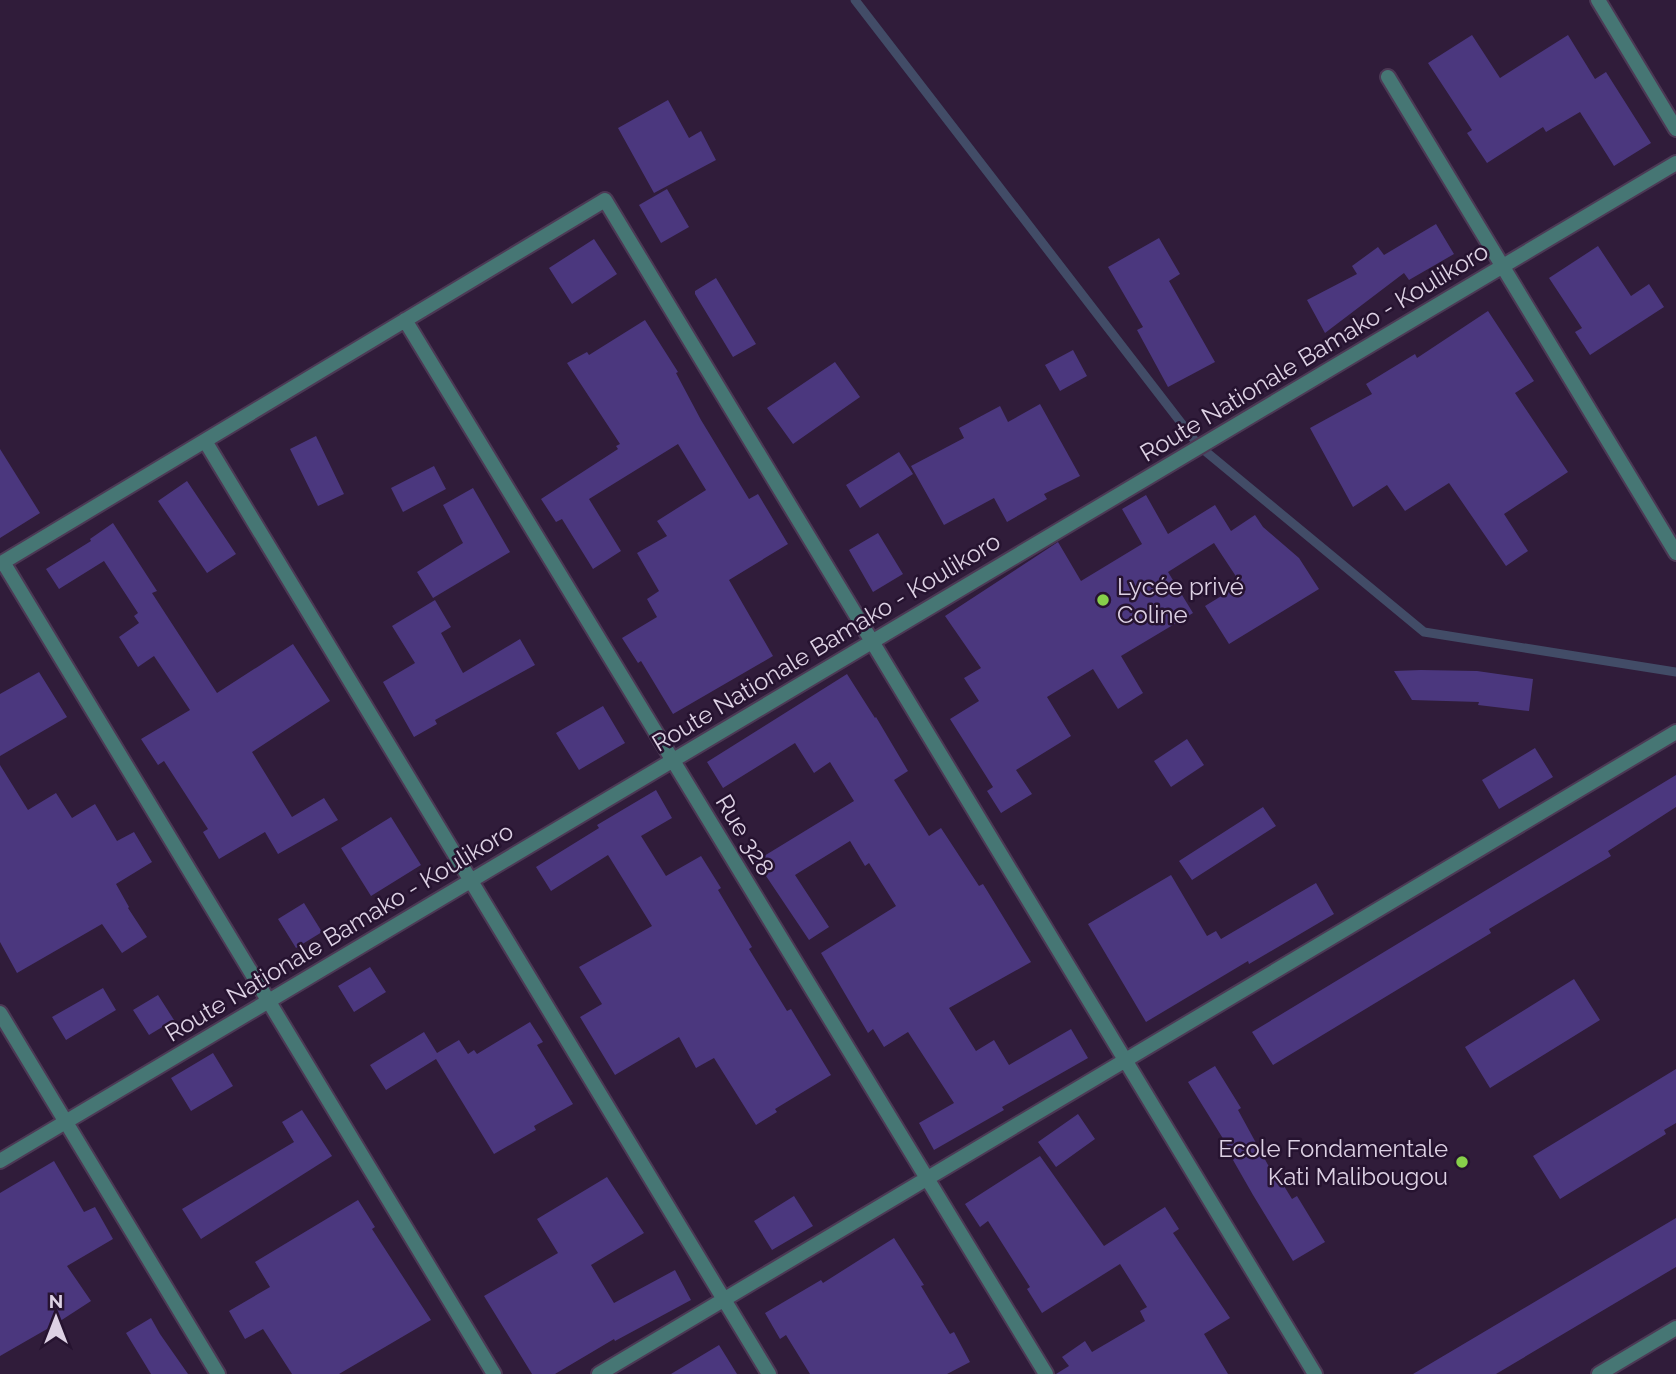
<svg xmlns="http://www.w3.org/2000/svg" width="1676" height="1374" viewBox="0 0 1676 1374" font-family="Raleway,sans-serif">
<style>
.lines{fill:none;stroke-linecap:round;stroke-linejoin:round}
.stream{stroke:#424c67;stroke-width:9}
.building{fill:#4b377e}
.street-casing{stroke:#4c3955;stroke-width:18}
.street{stroke:#467674;stroke-width:14}
.poi-dot{fill:#87cf4a;stroke:#261330;stroke-width:2.5}
.labels{text-anchor:middle;dominant-baseline:central;stroke-width:5;stroke-linejoin:round;paint-order:stroke}
.street-label{font-size:24px;fill:#ddd1e4;stroke:#261330}
.poi-label{font-size:24px;fill:#ddd1e4;stroke:#261330;text-anchor:start}
</style>
<rect width="100%" height="100%" fill="#301c3a"/>
<g class="lines">
<path class="stream" d="M855 0 1199 446 1424 632 1676 672"/>
</g>
<path class="building" d="M1472 35 1500 78 1568 35 1595 79 1606 72 1651 143 1614 166 1580 112 1546 132 1543 127 1487 163 1467 133 1472 130 1428 63Z
M668 100 689 138 701 131 716 160 654 193 618 128Z
M667 189 689 227 661 243 639 205Z
M1436 224 1454 254 1409 280 1404 273 1325 333 1307 300 1357 274 1352 266 1378 247 1384 255Z
M1159 238 1180 274 1169 281 1215 362 1168 387 1137 330 1143 327 1108 267Z
M594 239 617 274 572 304 549 268Z
M1598 246 1631 296 1649 284 1664 307 1590 355 1575 332 1582 328 1549 278Z
M716 278 756 344 733 357 695 294V291Z
M1488 311 1534 381 1515 393 1568 472 1504 514 1528 551 1506 566 1449 483 1405 511 1387 485 1353 507 1310 428 1372 394 1366 384 1415 354 1417 358Z
M645 320 678 372 676 373 701 420 749 499 758 494 788 544 729 580 773 656 673 714 641 661 638 663 622 638 657 617 647 599 659 591 637 553 667 536 657 521 706 490 678 444 589 499 621 551 593 569 562 519 556 522 541 499 618 449 616 446 620 444 567 363 587 352 589 355Z
M1073 350 1087 376 1060 391 1045 365Z
M835 362 860 397 793 444 767 408Z
M1040 404 1080 476 1044 494 1047 499 1007 522 994 498 944 525 911 466 964 438 959 428 1000 406 1008 422Z
M316 436 344 494 318 506 290 449Z
M0 449 40 513 0 538Z
M899 452 913 474 860 508 846 485Z
M434 466 446 489 403 512 391 488Z
M187 481 236 554 207 573 158 501Z
M473 488 510 552 433 598 417 572 463 543 443 505Z
M1146 495 1168 534 1215 505 1231 531 1255 515 1263 527 1299 558 1319 589 1229 644 1205 606 1241 584 1214 543 1168 572 1193 613 1121 656 1143 693 1118 709 1093 669 1047 697 1071 736 1016 770 1032 794 1001 813 987 791 993 787 950 719 979 701 964 678 981 668 945 616 1058 542 1081 581 1142 544 1122 509Z
M113 523 157 591 152 593 217 693 293 644 330 701 252 752 292 817 324 798 338 820 278 854 265 832 219 859 203 832 208 829 164 761 158 765 141 739 190 710 154 656 138 667 119 637 139 623 134 616 138 613 104 561 59 589 46 569 91 541 90 539Z
M878 533 903 574 873 592 849 550Z
M435 600 451 627 441 633 463 673 520 639 535 665 435 720 437 724 414 737 383 682 415 663 392 626Z
M1421 670 1477 671 1533 679 1529 711 1478 705 1479 702 1412 700 1394 671Z
M39 672 67 717 0 756V694Z
M847 674 875 718 876 717 908 771 894 780 929 836 941 828 979 886 983 884 1031 962 949 1008 976 1051 994 1040 1009 1065 1071 1029 1088 1058 1002 1107 1004 1110 934 1150 919 1123 954 1103 908 1032 884 1047 873 1029 868 1033 821 953 896 906 869 863 865 866 850 841 795 875 829 927 809 940 756 861 854 801 830 762 814 773 795 743 723 788 707 762Z
M603 706 625 743 579 770 556 733Z
M1187 739 1204 765 1171 787 1154 761Z
M1535 748 1553 777 1499 809 1482 780Z
M0 765 28 810 56 793 72 818 95 804 117 841 134 832 152 862 116 884 129 907 128 908 147 937 122 953 102 924 17 973 0 942Z
M1676 775V807L1608 851 1611 856 1489 929 1491 933 1273 1065 1252 1032Z
M656 790 672 818 641 836 666 876 701 856 721 888 718 890 752 947 749 949 787 1011 791 1009 831 1075 775 1109 777 1112 756 1125 714 1058 696 1068 679 1037 615 1075 580 1017 602 1004 579 967 652 926 608 855 551 891 536 867 599 828 597 825Z
M1263 807 1276 826 1192 880 1179 861Z
M391 817 421 865 371 896 341 848Z
M1171 875 1207 936 1216 931 1221 939 1316 883 1334 914 1249 964 1248 961 1146 1022 1088 924Z
M304 903 322 932 296 948 278 919Z
M370 967 386 992 354 1012 338 986Z
M1574 979 1600 1020 1490 1088 1465 1047Z
M103 988 116 1010 66 1040 52 1017Z
M158 995 174 1020 149 1035 133 1010Z
M530 1022 543 1042 537 1045 573 1104 534 1126 536 1130 494 1154 436 1059 386 1090 370 1065 424 1032 437 1053 459 1040 468 1054 474 1050 477 1054Z
M213 1053 233 1086 191 1111 171 1078Z
M1215 1066 1241 1108 1238 1110 1273 1174 1276 1173 1292 1199 1297 1196 1325 1242 1293 1261 1253 1195 1233 1160 1235 1158 1188 1082Z
M1676 1069V1123L1664 1130 1666 1134 1560 1199 1533 1156Z
M302 1110 332 1156 201 1239 182 1209 294 1142 282 1122Z
M1078 1114 1095 1139 1056 1167 1038 1142Z
M1040 1156 1104 1246 1165 1207 1179 1229 1173 1233 1230 1318 1204 1334 1228 1374H1056L1069 1366 1062 1357 1085 1341 1092 1352 1145 1321 1140 1311 1147 1307 1120 1264 1042 1313 1027 1289 1030 1287 988 1221 980 1227 965 1204Z
M54 1161 84 1212 95 1207 113 1239 67 1266 91 1301 54 1325 0 1356V1193Z
M607 1177 644 1233 591 1265 614 1303 675 1270 691 1300 615 1341 614 1339 555 1374H532L484 1296 558 1253 537 1219Z
M794 1196 813 1226 772 1250 754 1221Z
M358 1200 375 1227 372 1229 431 1320 339 1374H292L263 1329 245 1339 229 1311 270 1287 255 1262Z
M1676 1218V1267L1496 1374H1413Z
M894 1238 924 1285 921 1286 950 1334 954 1332 970 1362 947 1374H810L786 1335 780 1339 765 1313 821 1280 823 1283Z
M151 1318 160 1334 188 1374H151L126 1333Z
M719 1345 737 1374H671Z"/>
<g class="lines">
<g class="street-casing">
<path id="street" d="M1598 0 1676 129
M1388 77 1676 553
M405 320 1046 1374
M205 441 769 1374
M3 562 494 1374
M0 564 605 200 1315 1374
M0 1013 218 1374
M0 1161 1676 163
M599 1374 1676 732
M1599 1374 1676 1328"/>
</g>
<use href="#street" class="street"/>
</g>
<g class="poi-dot">
<circle cx="1103" cy="600" r="7"/>
<circle cx="1462" cy="1162" r="7"/>
</g>
<g class="labels">
<g class="street-label">
<text transform="translate(1314 352) rotate(-31)">Route Nationale Bamako - Koulikoro</text>
<text transform="translate(826 642) rotate(-31)">Route Nationale Bamako - Koulikoro</text>
<text transform="translate(745 835) rotate(59)">Rue 328</text>
<text transform="translate(339 932) rotate(-31)">Route Nationale Bamako - Koulikoro</text>
</g>
<g class="poi-label">
<text x="1117" y="586">Lycée privé<tspan x="1117" dy="28">Coline</tspan></text>
<text x="1448" y="1148" text-anchor="end">Ecole Fondamentale<tspan x="1448" dy="28">Kati Malibougou</tspan></text>
</g>
</g>
<g transform="translate(56 1318)" stroke="#261330" stroke-width="5" paint-order="stroke">
<path d="M0-5L12 26L0 18L-12 26Z" fill="#ddd1e4"/>
<text y="-10" font-size="19" font-weight="bold" text-anchor="middle" fill="#ddd1e4">N</text>
</g>
</svg>
